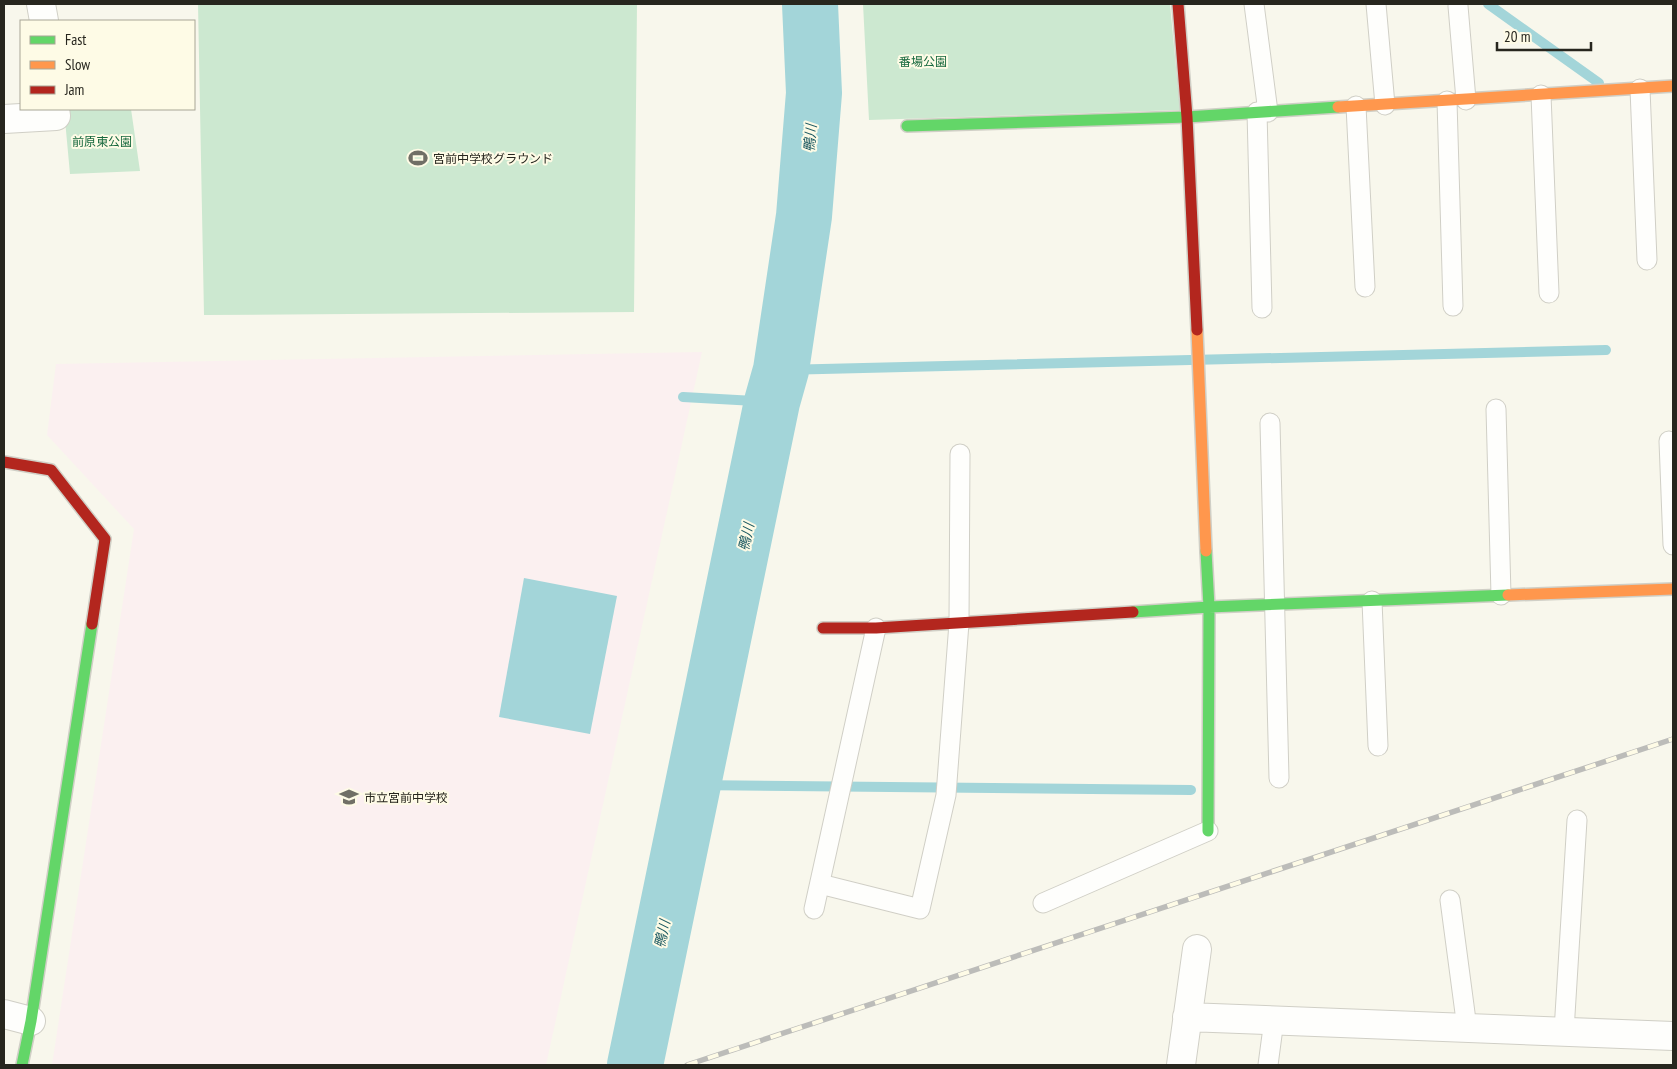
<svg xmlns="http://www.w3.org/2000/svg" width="1677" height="1069" viewBox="0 0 1677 1069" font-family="'PT Sans Narrow','Noto Sans JP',sans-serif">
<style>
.education{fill:#fbf0f0}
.green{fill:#cce8d0}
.water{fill:#a3d5d9}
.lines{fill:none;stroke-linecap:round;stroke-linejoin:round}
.stream{stroke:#a3d5d9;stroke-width:10}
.river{stroke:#a3d5d9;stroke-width:56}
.lane-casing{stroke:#d0cfc6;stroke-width:21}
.street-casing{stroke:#d0cfc6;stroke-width:30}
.fast-casing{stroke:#d0cfc6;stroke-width:14}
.slow-casing{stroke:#d0cfc6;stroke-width:14}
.jam-casing{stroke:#d0cfc6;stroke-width:14}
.lane{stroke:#fefefc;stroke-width:19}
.street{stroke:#fefefc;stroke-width:28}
.fast{stroke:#63d668;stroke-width:11}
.slow{stroke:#ff974d;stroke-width:11}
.jam{stroke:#b3261e;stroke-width:11}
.rail-casing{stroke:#bcbcb9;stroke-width:5.5}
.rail{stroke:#fefbe6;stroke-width:4;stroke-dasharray:11;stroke-linecap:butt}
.labels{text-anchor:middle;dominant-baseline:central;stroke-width:4;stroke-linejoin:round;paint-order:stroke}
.park-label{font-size:12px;fill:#16683d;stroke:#fefbe6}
.poi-label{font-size:12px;fill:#27261e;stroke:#fefbe6;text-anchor:start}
.water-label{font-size:14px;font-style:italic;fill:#1c5961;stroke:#fefbe6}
</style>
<rect width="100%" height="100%" fill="#f8f7ec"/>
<path class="education" d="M702 352 546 1065H52L134 529 47 435 56 364Z"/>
<path class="green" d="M198 4H637L634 312 204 315Z
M863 4H1170L1180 110 869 120Z
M64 109H131L140 171 70 174Z"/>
<path class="water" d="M524 578 617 596 590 734 499 717Z"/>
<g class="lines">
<path class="stream" d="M1488 4 1599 83
M781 370 1606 350
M683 397 772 402
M691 785 1191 790"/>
<path class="river" d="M635 1065 772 402 781 370 804 216 814 93 810 4"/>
<g class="lane-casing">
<path id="lane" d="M1254 4 1268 112
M1376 4 1385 105
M1458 6 1466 100
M1640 89 1647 260
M1541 95 1549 293
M1447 101 1453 306
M1356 106 1365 287
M1257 112 1262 308
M1496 409 1501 595
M1270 423 1279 778
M1669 441 1673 545
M1372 601 1378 746
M820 884 920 909 946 795 959 623 960 454
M1450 900 1467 1028
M1043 903 1208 831
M814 909 876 628
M1564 1031 1577 820
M1268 1065 1274 1020"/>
</g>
<g class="street-casing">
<path id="street" d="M41 4 44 21
M4 119 56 116 55 109
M4 1014 31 1021
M1187 1017 1673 1036
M1181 1065 1197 949"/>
</g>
<g class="fast-casing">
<path id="fast" d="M907 126 1187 117 1338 107
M1206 551 1209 607 1208 831
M1133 612 1209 607 1508 595
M22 1065 31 1021 92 624"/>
</g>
<g class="slow-casing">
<path id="slow" d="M1338 107 1673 86
M1197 330 1206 551
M1508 595 1673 589"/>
</g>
<g class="jam-casing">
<path id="jam" d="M1178 4 1187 117 1197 330
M4 462 51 470 105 539 92 624
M823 628H876L1133 612"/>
</g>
<use href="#lane" class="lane"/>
<use href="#street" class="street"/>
<use href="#fast" class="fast"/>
<use href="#slow" class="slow"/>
<use href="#jam" class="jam"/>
<g class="rail-casing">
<path id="rail" d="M687 1065 1673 739"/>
</g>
<use href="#rail" class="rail"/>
</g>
<defs>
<g id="stadium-bare" transform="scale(1.5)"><path d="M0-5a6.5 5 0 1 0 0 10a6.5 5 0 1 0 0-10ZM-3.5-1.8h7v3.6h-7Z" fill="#706f66" stroke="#fefbe6" stroke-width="2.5" paint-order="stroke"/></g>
<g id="school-bare" transform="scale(1.5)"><path d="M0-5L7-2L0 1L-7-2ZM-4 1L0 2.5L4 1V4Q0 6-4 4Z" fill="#706f66" stroke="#fefbe6" stroke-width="2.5" paint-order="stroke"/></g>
</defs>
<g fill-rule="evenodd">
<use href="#stadium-bare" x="418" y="158"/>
<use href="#school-bare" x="349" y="797"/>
</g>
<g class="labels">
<g class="park-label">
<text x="923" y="61">番場公園</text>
<text x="102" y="141">前原東公園</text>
</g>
<g class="poi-label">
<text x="433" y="158">宮前中学校グラウンド</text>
<text x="364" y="797">市立宮前中学校</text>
</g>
<g class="water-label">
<text transform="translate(810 138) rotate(-85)">鴨川</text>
<text transform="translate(746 537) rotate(-78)">鴨川</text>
<text transform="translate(662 934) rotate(-78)">鴨川</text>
</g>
</g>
<rect width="1677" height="1069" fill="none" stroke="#27261e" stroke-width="10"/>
<rect x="20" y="20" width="175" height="90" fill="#fefbe6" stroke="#a8a696"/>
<rect x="30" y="36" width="25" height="8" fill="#63d668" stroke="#a8a696"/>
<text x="65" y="45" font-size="15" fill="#27261e">Fast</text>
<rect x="30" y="61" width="25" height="8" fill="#ff974d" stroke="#a8a696"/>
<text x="65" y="70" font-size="15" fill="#27261e">Slow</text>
<rect x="30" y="86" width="25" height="8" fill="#b3261e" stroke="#a8a696"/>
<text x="65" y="95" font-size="15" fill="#27261e">Jam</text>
<path d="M1497 42v8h94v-8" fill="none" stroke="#27261e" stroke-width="2.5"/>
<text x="1504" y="42" font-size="15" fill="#27261e" stroke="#fefbe6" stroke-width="4" paint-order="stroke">20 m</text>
</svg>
